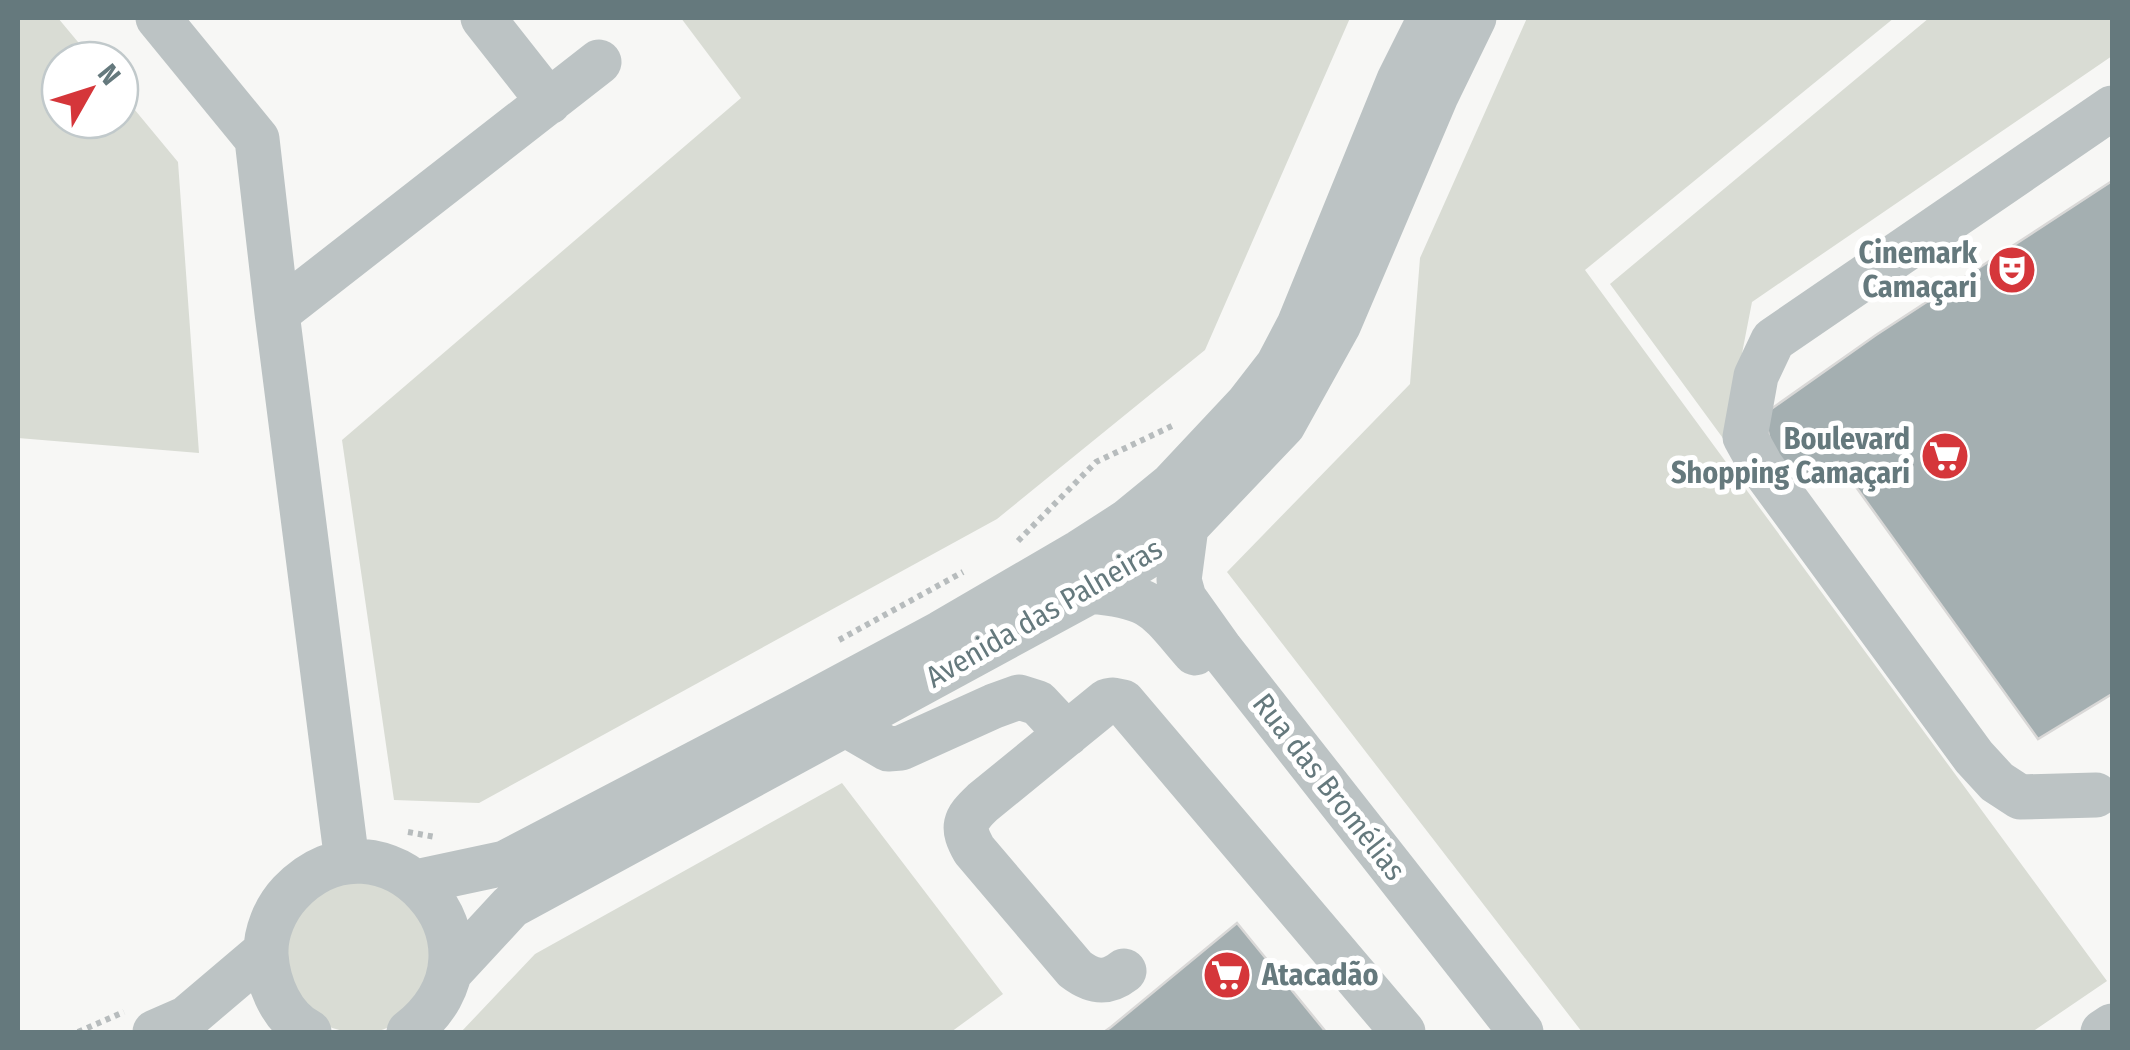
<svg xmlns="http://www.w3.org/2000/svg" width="2130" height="1050" viewBox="0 0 2130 1050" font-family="'Fira Sans Condensed',sans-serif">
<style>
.green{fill:#d9dcd4}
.building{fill:#a4afb1;stroke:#d9d8d7;stroke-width:2.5}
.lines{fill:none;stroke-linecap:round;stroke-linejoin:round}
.path{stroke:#b7bcbd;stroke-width:6;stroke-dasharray:5 5;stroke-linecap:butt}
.minor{stroke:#bcc3c4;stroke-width:45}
.labels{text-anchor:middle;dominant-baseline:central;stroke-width:10;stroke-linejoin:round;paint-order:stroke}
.poi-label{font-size:30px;font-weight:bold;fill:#65797d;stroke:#fff;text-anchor:end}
.street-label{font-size:30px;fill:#65797d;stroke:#fff}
</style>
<rect width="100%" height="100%" fill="#f7f7f5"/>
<path class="green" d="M18 18H58L93 60H60V120H120V92L178 162 199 453 18 438Z
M681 18H1350L1205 350 997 519 479 803 394 800 342 440 741 98Z
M1527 18H1894L1585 270 2107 981 2032 1032H1582L1227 572 1410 384 1420 258Z
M1929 18H2112V56L1752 302 1725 441 1610 284Z
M842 783 1003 994 951 1032H461L535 954Z
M361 877 406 894 434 936 429 989C418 1000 402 1021 389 1027 362 1041 304 1028 294 997 288 980 287 947 285 928L315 890Z"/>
<path class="building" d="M2112 181V694L2038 739 1838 462 1797 478 1772 450 1764 414 1876 335Z
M1237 923 1326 1032H1104L1111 1027Z"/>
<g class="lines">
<path class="path" d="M1018 541 1096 462 1174 425
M839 640 963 572
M408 832 435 837
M78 1032 124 1012"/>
<path class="minor" d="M158 18 257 139 277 313 347 862
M483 18 549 102
M277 313 599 62
M1186 527 1179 580 1184 598 1221 650 1521 1032
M1091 591C1154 597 1156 608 1195 653
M845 724 888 749 901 748 994 706 1019 697 1038 703 1067 734
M2096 795 2020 797 1997 782 1974 757 1761 466 1745 437 1756 376 1773 340 2112 108
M416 882 505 863 794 712 941 633 1080 552 1128 521 1172 485 1247 405 1278 365 1299 325 1399 80 1430 18
M1124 971C1106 985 1092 982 1075 969L974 850C961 827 964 820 983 802L1107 701 1113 700 1123 702 1403 1032
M450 972 511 906 1091 591 1162 547 1186 527 1283 425 1339 324 1436 96 1474 18
M155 1032 187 1018 266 951
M309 1032C282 1018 268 985 266 955 265 933 275 909 290 893 381 796 522 944 409 1032
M2103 1032 2112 1026"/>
</g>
<defs>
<g id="theatre-disc" transform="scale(2.5)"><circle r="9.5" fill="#d5363a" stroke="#fff"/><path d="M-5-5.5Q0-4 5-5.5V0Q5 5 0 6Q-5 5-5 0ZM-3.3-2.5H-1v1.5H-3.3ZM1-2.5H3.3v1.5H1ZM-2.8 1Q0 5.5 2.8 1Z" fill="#fff"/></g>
<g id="supermarket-disc" transform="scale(2.5)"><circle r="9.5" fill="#d5363a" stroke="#fff"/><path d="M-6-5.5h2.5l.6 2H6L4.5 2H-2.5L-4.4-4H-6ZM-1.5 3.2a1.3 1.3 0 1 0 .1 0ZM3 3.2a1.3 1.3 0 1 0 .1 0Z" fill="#fff"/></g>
</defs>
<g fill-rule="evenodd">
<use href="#theatre-disc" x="2012" y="270"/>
<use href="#supermarket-disc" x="1945" y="456"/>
<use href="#supermarket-disc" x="1227" y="975"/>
</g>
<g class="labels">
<g class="poi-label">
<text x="1977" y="253">Cinemark<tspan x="1977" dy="34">Camaçari</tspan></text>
<text x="1910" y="439">Boulevard<tspan x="1910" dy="34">Shopping Camaçari</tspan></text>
<text x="1262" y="975" text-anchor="start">Atacadão</text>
</g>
<g class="street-label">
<text transform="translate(1044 613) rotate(-30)">Avenida das Palneiras</text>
<text transform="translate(1329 787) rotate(52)">Rua das Bromélias</text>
</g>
</g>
<rect width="2130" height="1050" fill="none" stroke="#65797d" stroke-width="40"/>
<g transform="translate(90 90) rotate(51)"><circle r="48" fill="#ffffff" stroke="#c1c9cb" stroke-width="2.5"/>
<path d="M0-8L18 38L0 25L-18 38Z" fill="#d5363a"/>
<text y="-15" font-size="28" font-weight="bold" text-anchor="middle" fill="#65797d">N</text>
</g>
</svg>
